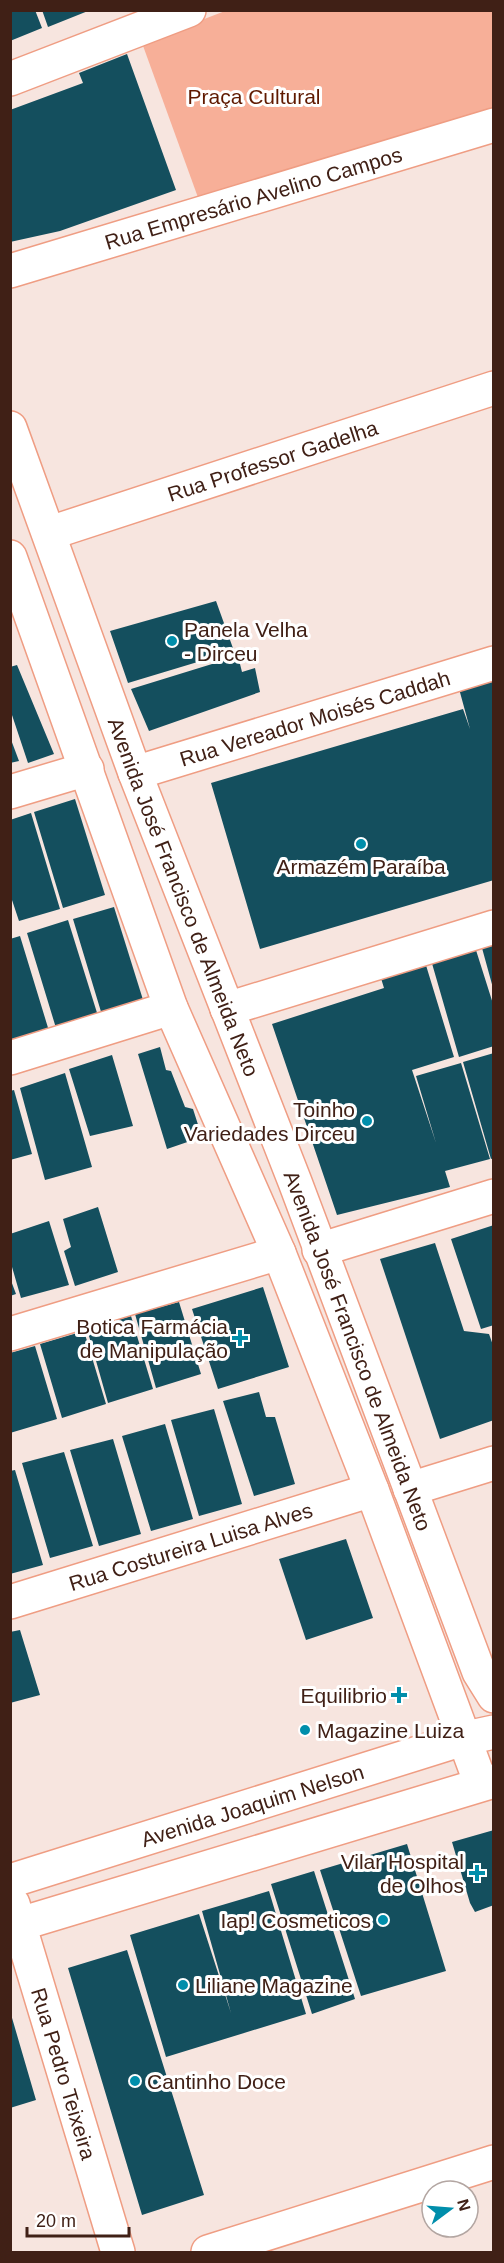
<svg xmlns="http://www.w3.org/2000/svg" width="504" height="2263" viewBox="0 0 504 2263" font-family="Arial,sans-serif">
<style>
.green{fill:#f7af98}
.building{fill:#144f5e}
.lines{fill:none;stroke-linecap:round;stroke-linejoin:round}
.minor-casing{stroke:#ef9d83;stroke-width:36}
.major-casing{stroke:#ef9d83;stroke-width:36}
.minor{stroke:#fff;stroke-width:33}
.major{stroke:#fff;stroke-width:33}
.poi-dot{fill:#008eab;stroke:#fff;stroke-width:2}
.labels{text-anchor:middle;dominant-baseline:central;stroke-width:6;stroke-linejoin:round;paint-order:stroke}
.park-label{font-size:21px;fill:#5f1900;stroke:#fff}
.street-label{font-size:21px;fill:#402016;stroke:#fff}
.poi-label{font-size:21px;fill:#402016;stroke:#fff;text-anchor:end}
</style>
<rect width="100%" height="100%" fill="#f7e5df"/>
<path class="green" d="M225 11H493V111L200 203 142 43Z"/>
<path class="building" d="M10 10H35L42 28 10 41Z
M42 10H88V11L48 27Z
M127 54 176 190 60 231 10 242V110L83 83 79 73Z
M216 601 234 651 128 683 110 631Z
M238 656 242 672 255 668 260 692 149 731 131 689Z
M17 665 54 754 28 763 10 709V667Z
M494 673V880L260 949 211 783 463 709 470 729 458 685Z
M10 737 19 761 10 763Z
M75 799 105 895 63 908 34 812Z
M31 813 60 909 19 921 10 894V820Z
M114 907 144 1003 102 1015 73 919Z
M68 920 98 1016 56 1028 27 933Z
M20 936 49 1031 10 1043V939Z
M494 945V988H493L482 948Z
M475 947 494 1007V1046L459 1057 431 960Z
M425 962 454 1057 412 1070 436 1143 416 1076 461 1063 490 1159 445 1171 450 1187 337 1215 272 1024 384 988 380 975Z
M160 1047 166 1070 171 1071 185 1107 193 1109 202 1137 167 1149 138 1054Z
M494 1053V1158L491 1159 463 1062Z
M112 1055 133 1126 90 1136 69 1069Z
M65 1073 92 1167 45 1180 20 1088Z
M14 1090 32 1154 10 1160V1091Z
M98 1207 118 1272 75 1286 64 1251 71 1247 63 1219Z
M49 1221 69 1285 21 1298 10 1260V1234Z
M494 1225V1325L481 1329 451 1239Z
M435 1243 464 1331 489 1334 494 1348V1420L440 1439 380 1259Z
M10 1278 16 1294 10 1296Z
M263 1287 289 1367 218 1389 192 1309Z
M179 1302 201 1374 156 1388 135 1314Z
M131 1316 153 1389 108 1403 87 1329Z
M84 1331 106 1404 62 1418 40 1344Z
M35 1346 57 1419 10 1433V1353Z
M259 1392 266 1417H275L295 1484 254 1496 223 1401Z
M214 1409 242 1504 199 1516 171 1420Z
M165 1424 193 1519 151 1531 122 1436Z
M113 1439 141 1534 99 1546 70 1450Z
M64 1452 93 1546 50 1558 22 1463Z
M15 1470 43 1565 10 1574V1471Z
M346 1539 373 1618 306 1640 279 1559Z
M20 1630 40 1695 10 1703V1632Z
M494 1830V1905L475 1912 470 1903 452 1842Z
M407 1844 446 1971 361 1996 320 1870Z
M314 1871 355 1999 312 2014 271 1884Z
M269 1891 306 2014 166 2057 130 1935 199 1914 231 2013 202 1911Z
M127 1950 204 2195 142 2215 68 1968Z
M10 2011 36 2100 10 2108Z"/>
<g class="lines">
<g class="minor-casing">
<g id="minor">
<path d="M10 79 189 10"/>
<path id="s1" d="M10 271 494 125"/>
<path id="s2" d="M50 533 494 388"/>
<path id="s3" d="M135 773 494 663"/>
<path d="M10 792 87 769"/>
<path d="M227 1009 494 927"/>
<path d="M10 1058 171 1008"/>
<path d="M319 1250 494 1196"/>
<path d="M10 1334 279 1253"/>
<path d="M410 1489 494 1463"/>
<path id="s4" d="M10 1602 372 1490"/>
<path d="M208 2252 494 2162"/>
</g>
</g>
<g class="major-casing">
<g id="major">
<path id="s5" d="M10 428 135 773 295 1182 479 1672 494 1696"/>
<path d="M10 557 171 1008 279 1253 372 1490 481 1784"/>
<path id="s6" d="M10 1881 466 1738 494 1732"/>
<path id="s7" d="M13 1904 118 2252"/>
<path d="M10 1927 494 1781"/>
</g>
</g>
<use href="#minor" class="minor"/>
<use href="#major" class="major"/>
</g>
<g class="poi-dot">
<circle cx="172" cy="641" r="6"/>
<circle cx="361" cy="844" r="6"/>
<circle cx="367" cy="1121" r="6"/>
<path d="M237 1329h6v6h6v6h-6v6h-6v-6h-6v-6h6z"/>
<path d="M396 1686h6v6h6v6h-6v6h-6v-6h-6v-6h6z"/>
<circle cx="305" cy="1730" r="6"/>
<path d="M474 1864h6v6h6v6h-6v6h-6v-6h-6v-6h6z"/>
<circle cx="383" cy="1920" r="6"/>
<circle cx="183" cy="1985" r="6"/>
<circle cx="135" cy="2081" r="6"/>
</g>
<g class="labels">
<g class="park-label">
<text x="254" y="96">Praça Cultural</text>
</g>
<g class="street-label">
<text stroke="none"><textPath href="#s1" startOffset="254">Rua Empresário Avelino Campos</textPath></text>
<text stroke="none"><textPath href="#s2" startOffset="234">Rua Professor Gadelha</textPath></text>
<text stroke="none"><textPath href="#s3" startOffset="188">Rua Vereador Moisés Caddah</textPath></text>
<text stroke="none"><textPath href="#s5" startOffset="500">Avenida José Francisco de Almeida Neto</textPath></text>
<text stroke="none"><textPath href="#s5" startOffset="986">Avenida José Francisco de Almeida Neto</textPath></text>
<text stroke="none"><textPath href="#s4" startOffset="189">Rua Costureira Luisa Alves</textPath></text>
<text stroke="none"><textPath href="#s6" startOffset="254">Avenida Joaquim Nelson</textPath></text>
<text stroke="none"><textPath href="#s7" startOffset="177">Rua Pedro Teixeira</textPath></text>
</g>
<g class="poi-label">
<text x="184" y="629" text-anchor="start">Panela Velha<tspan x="184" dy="24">- Dirceu</tspan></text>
<text x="361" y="866" text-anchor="middle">Armazém Paraíba</text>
<text x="355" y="1109">Toinho<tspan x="355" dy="24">Variedades Dirceu</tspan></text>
<text x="228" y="1326">Botica Farmácia<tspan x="228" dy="24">de Manipulação</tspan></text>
<text x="387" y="1695">Equilibrio</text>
<text x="317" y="1730" text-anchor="start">Magazine Luiza</text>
<text x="464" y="1861">Vilar Hospital<tspan x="464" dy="24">de Olhos</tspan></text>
<text x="371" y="1920">Iap! Cosmeticos</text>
<text x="195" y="1985" text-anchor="start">Liliane Magazine</text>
<text x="147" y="2081" text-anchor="start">Cantinho Doce</text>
</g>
</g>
<rect width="504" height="2263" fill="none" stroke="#402016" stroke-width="24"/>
<g transform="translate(450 2209) rotate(74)"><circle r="28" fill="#ffffff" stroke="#b3a6a2" stroke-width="1.5"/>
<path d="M0-4.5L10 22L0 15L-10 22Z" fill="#008eab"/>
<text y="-9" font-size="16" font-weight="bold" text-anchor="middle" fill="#402016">N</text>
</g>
<path d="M27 2227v9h102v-9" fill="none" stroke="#402016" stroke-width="3"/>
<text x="36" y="2227" font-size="18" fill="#402016" stroke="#ffffff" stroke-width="4.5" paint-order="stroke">20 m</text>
</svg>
